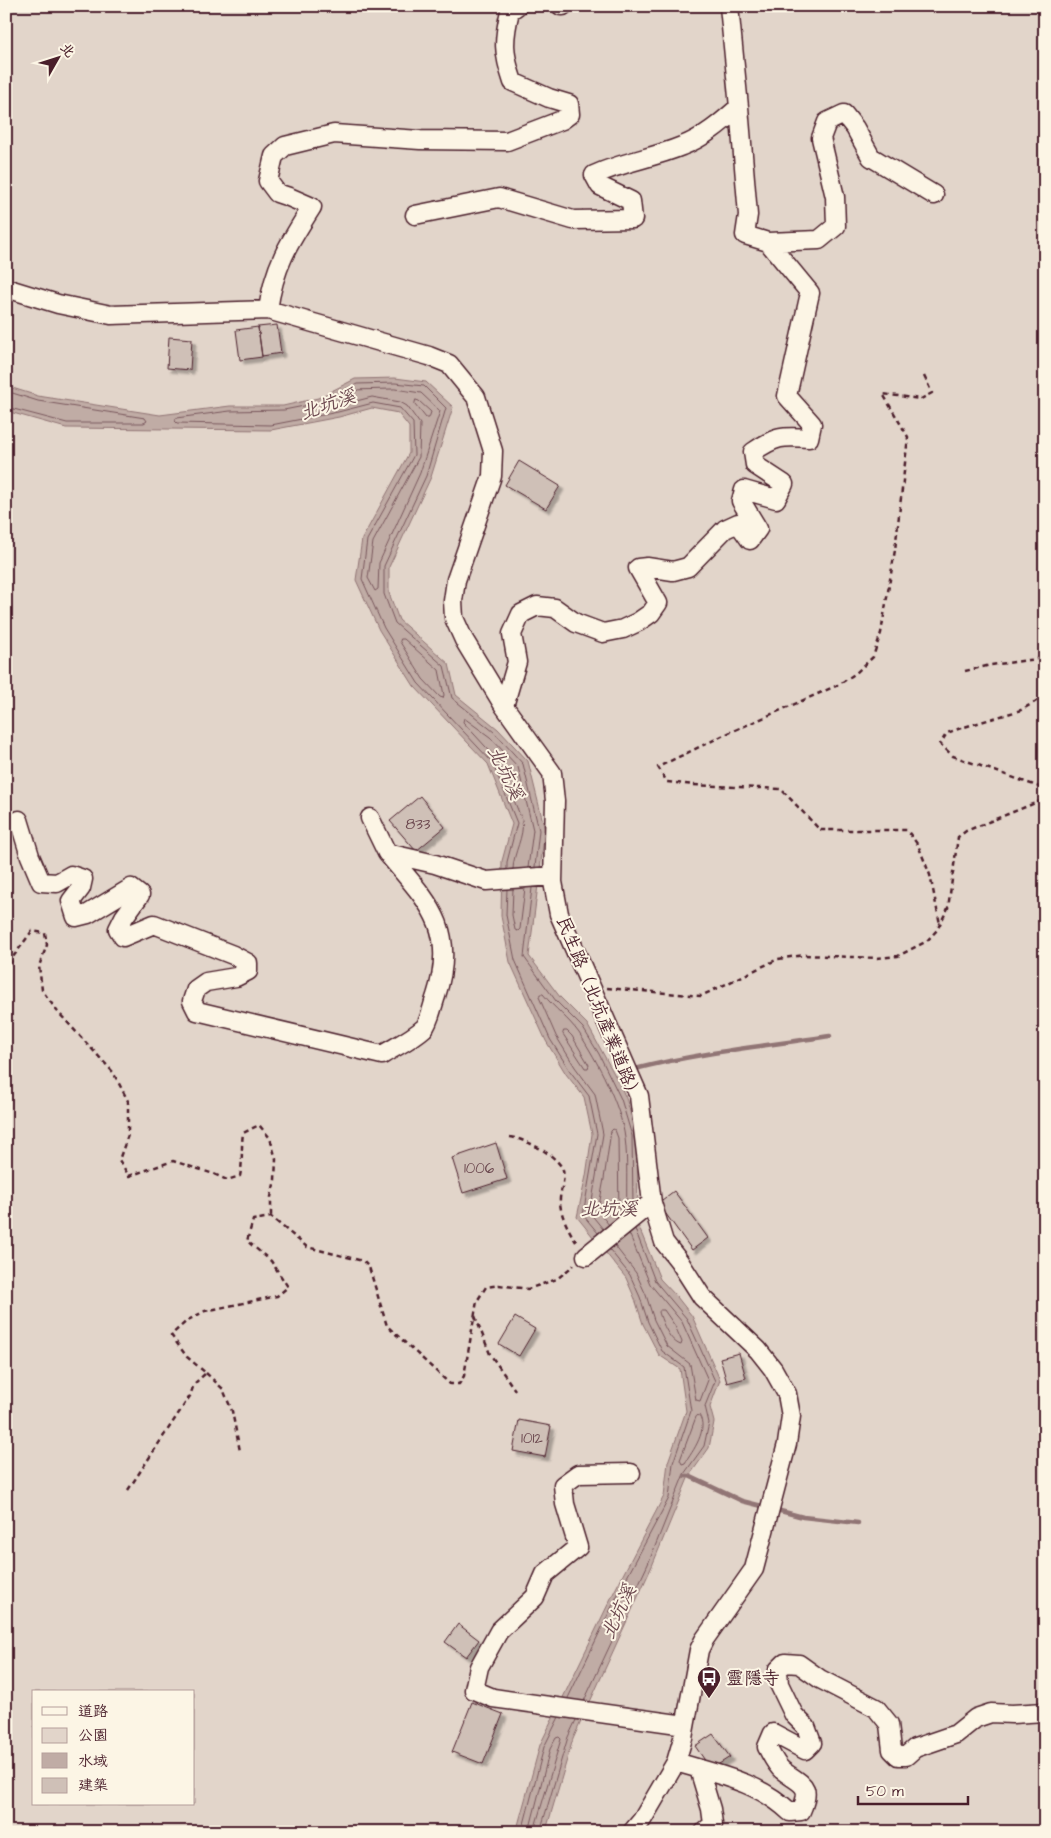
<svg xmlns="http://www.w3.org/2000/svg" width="1051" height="1838" viewBox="0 0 1051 1838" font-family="'Architects Daughter','LXGW WenKai TC',sans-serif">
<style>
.green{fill:#e2d5ca;stroke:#967a7a;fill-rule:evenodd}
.water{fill:#c0aca5;stroke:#917474}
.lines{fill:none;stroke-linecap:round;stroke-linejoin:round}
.shore{stroke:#79575c;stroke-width:1}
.stream{stroke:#917474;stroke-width:4.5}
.building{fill:#cfc0b7;stroke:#4a1f2b;filter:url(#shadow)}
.minor-casing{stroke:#4a1f2b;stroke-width:21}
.path{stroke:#4a1f2b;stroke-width:2.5;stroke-dasharray:5 4;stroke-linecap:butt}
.minor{stroke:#fcf5e5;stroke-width:18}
.labels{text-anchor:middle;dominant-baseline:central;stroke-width:4;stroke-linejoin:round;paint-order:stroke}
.number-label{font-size:15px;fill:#6b474e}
.street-label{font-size:18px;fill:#4a1f2b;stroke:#fcf5e5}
.poi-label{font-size:18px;fill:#4a1f2b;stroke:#fcf5e5;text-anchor:start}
.water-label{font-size:19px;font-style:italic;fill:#6d4950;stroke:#fcf5e5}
</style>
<defs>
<filter id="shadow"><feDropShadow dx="4" dy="4" stdDeviation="1" flood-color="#0004"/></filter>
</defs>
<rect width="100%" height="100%" fill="#fcf5e5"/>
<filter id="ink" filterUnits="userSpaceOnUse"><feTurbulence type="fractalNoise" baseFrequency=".02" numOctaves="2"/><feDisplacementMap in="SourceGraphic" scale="10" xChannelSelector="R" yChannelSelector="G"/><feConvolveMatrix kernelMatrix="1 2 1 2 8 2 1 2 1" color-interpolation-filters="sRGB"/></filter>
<g filter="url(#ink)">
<path class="green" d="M6 6H1045V1832H6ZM34 1692H194V1804H34Z"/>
<path class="water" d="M395 378 426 382 453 407 431 477 389 567V593L399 620 449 664 456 695 498 729 528 761 545 830 529 956 560 997 587 1024 618 1081 626 1098 637 1135 638 1225 660 1279 677 1297 692 1316 720 1380 710 1407 714 1422 709 1448 689 1476 652 1566 573 1739 547 1827 548 1832H518L517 1829 540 1745 614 1592 664 1496 668 1462 686 1411 680 1369 659 1355 643 1324 635 1299 626 1278 577 1217 586 1176 592 1134 584 1097 566 1074 546 1041 510 962 501 916 502 861 512 824 488 764 414 686 379 630 356 580 362 539 409 453V427L398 413 372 408 339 417 271 430 66 428 6 411V386L38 396 160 415 230 406H283L318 398 355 379Z"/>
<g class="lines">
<path class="shore" d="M395 389 421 393 440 411 420 473 379 563 378 589 375 591 368 578 373 542 419 457 420 424 407 406 400 402 372 397 337 406 333 404 358 390Z
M6 391 38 401 145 418 147 421 144 423H67L6 407
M416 400 419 401 431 412 429 418H426L415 404Z
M401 639H404L439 670 444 695 443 698 440 697 423 679 400 642Z
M507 869V862L517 823 492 762 418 683 384 628 362 579 367 540 414 455 413 423 400 408 373 403 338 412 271 425 177 423 175 421 176 418 230 411 284 410 319 403 357 384 395 383 424 386 446 408 426 476 384 566V594L395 623 444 666 452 698 494 732 523 764 539 830 535 867
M513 869C513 853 525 836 522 820L497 759 463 722 464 718 490 737 518 767 533 830 528 868
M532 888 524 957 556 1001 583 1028 599 1054 621 1099 632 1136 633 1205
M507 889 506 915 515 960 550 1039 570 1071 589 1096 597 1134 583 1215 598 1233
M513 889 512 915 515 930 518 931 520 929 525 888
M564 1031H567L572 1036 589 1065 588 1068H585L563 1034Z
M609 1225 598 1211 604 1179 611 1131 613 1129 615 1130 618 1138 619 1216
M603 1229 590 1213 603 1134 595 1094 575 1067 556 1036 539 997 540 994H543C554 1008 569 1019 579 1033 597 1060 621 1106 625 1138 628 1161 626 1186 627 1210
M615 1246 636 1273 646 1295 654 1320 667 1346 690 1364 696 1400 700 1401 708 1380 682 1322 650 1284 629 1233
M661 1310H664L675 1326 682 1342 681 1345C670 1342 662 1323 659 1312Z
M699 1415C709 1429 693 1451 685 1463L682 1464 680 1460 696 1417Z
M568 1698 618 1594 669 1498 673 1463 691 1411 684 1367 662 1351 648 1322 640 1297 630 1275 610 1250
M584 1701 648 1564 684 1474 704 1446 709 1423 705 1406 715 1381 687 1319 655 1281 635 1229
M522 1832 544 1747 559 1717
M529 1832 550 1749 556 1738 559 1737 561 1739 536 1824 537 1832
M543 1832 542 1825 568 1737 576 1720"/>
<path class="stream" d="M631 1070C696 1053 763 1046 830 1036
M685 1476H689L742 1501 766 1507
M773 1509 803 1517 858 1523"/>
</g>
<path class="building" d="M277 325 281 353 262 356 258 327Z
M258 327 262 357 240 360 236 330Z
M169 337 192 339 190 370 167 368Z
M519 461 560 486 546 509 505 485Z
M420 796 445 827 416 851 390 821Z
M496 1143 507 1179 463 1193 452 1158Z
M674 1191 708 1238 692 1250 658 1203Z
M515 1317 535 1329 519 1356 499 1344Z
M739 1353 746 1378 727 1383 720 1358Z
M519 1420 551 1426 545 1457 513 1451Z
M458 1624 479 1640 466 1657 445 1642Z
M472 1702 503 1714 483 1764 452 1752Z
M713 1734 730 1757 711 1769 695 1746Z"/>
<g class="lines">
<g class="minor-casing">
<path id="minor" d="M561 6H563
M739 107 748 215 745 235 768 242 819 240 836 226 835 197 821 138 827 122 844 114 855 128 871 157 934 195
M415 215 499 198 573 220 633 219 631 201 600 186 594 175C622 162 653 158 682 146 704 138 722 122 739 107L729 6
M6 288 58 304 111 315 268 310 429 356 449 364 476 397 493 451 492 476 456 580 453 601 454 618 464 640 504 706 552 773 555 801 553 882 559 914 639 1096 652 1203 664 1242 679 1261 702 1297 758 1350 773 1369 787 1394 791 1416 787 1444 754 1569 704 1640 699 1650 683 1738 676 1762 642 1820 632 1832
M268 310C274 266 289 243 312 207L289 197 277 193 268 181 274 156 285 146 334 134 420 140 507 141 562 120 570 114 569 104 549 98 513 82C503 53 503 40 510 11L517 6
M504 706 517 662 512 634 521 614 537 606 555 608 576 623 603 633 623 629 638 622 651 613 658 603 638 568 647 567 673 571 688 567 725 529 738 523 750 540 758 529 741 501 744 490 776 499 784 484 755 465 753 452C776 436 782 436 809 438L812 424 787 396 810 293 768 242
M370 818 387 853
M19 820 30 856 41 882 57 883 71 875 83 879 81 888 71 901 76 917 88 914 131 888 140 895 124 917 118 929 123 937 154 924 233 955 248 963V971L236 977 206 982 196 989 192 1001 197 1011 382 1055C395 1047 412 1039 424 1028 429 1023 433 1004 436 996 458 928 428 902 387 853L435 864 486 881 553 876
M586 1256 651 1203
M631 1473 578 1474 563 1485 565 1504 578 1547 545 1574 535 1597 499 1631 479 1667 474 1690 493 1698 685 1725
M676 1762C716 1774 759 1782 790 1812L801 1811C813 1784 801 1785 782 1770 776 1765 771 1754 767 1747L773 1733 805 1750 812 1743 806 1727 794 1715 779 1684 778 1670 785 1663 799 1664 820 1679 876 1708 889 1724 892 1750 898 1756H906L915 1748 956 1734 976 1718 991 1713 1012 1714 1045 1712
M699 1769 711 1809 713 1824 704 1832"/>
</g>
<path class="path" d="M924 376 932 393 921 399 883 394 908 437 895 550 881 633 873 657 856 673 838 685 724 735 658 767 667 782 694 785 781 789 820 830H907L918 845 930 875 940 924
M965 671 991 665 1045 658
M1045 696 1021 710 961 728 947 733 940 744 953 756 1045 789
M6 973 13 957 32 931 45 933 47 945 39 966 42 990 57 1011 113 1072 128 1101V1135L119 1160 129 1176 173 1161 214 1174 227 1180 240 1176C243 1162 241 1147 243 1133L259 1125 270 1138 276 1159 275 1180 271 1197V1217
M607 988 701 996 778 959 804 955 877 958 898 956 927 941 937 930 948 908 958 837 966 831 1045 799
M510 1137C525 1139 555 1154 562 1168 567 1178 559 1192 560 1202 561 1218 570 1232 578 1245
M475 1316 490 1354 515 1390
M206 1373 223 1389 232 1411 240 1451
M128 1490 190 1396 194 1384 206 1373 187 1357 171 1335 188 1320 205 1311 277 1296 288 1287 271 1261 247 1241 253 1220 271 1217 307 1247 363 1261 369 1267 387 1326 450 1384H459L464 1376 477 1301 486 1287 499 1285 528 1289 557 1279 574 1265"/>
<use href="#minor" class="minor"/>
</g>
</g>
<defs>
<g id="bus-pin" transform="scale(1.25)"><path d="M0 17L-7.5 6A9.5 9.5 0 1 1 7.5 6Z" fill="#4a1f2b" stroke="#fcf5e5"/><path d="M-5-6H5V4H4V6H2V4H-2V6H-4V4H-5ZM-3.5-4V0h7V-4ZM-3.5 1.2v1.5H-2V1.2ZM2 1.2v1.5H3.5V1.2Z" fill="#fff"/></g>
</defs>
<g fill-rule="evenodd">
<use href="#bus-pin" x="709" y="1678"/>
</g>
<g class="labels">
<g class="number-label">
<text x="418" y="824">833</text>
<text x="479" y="1168">1006</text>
<text x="532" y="1438">1012</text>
</g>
<g class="street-label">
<text transform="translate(599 1009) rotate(68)">民生路（北坑產業道路）</text>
</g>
<g class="poi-label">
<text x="726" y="1678">靈隱寺</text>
</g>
<g class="water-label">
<text transform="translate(328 405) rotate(-19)">北坑溪</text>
<text transform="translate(505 773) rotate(64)">北坑溪</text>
<text x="609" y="1209">北坑溪</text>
<text transform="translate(619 1612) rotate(-65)">北坑溪</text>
</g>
</g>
<rect width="1051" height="1838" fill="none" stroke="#fcf5e5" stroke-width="25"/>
<rect x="12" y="12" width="1026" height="1813" fill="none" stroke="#4a1f2b" stroke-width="2" filter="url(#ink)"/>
<rect x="32" y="1690" width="162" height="115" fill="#fcf5e5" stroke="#b59f9b"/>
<rect x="42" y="1707" width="25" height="8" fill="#fcf5e5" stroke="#b59f9b"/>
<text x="78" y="1716" font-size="15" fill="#4a1f2b">道路</text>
<rect x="42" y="1728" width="25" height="15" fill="#e2d5ca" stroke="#b59f9b"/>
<text x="78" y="1740" font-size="15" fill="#4a1f2b">公園</text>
<rect x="42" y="1753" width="25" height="15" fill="#c0aca5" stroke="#b59f9b"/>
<text x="78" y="1766" font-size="15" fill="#4a1f2b">水域</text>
<rect x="42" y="1778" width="25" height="15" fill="#cfc0b7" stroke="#b59f9b"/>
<text x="78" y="1790" font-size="15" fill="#4a1f2b">建築</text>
<g transform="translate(58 58) rotate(51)" stroke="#fcf5e5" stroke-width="4" paint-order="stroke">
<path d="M0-4L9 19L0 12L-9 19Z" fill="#4a1f2b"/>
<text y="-8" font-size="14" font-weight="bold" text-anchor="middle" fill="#4a1f2b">北</text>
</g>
<path d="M858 1796v8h110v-8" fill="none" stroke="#4a1f2b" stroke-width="2.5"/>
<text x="866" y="1796" font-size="15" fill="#4a1f2b" stroke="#fcf5e5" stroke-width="4" paint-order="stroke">50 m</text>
</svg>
